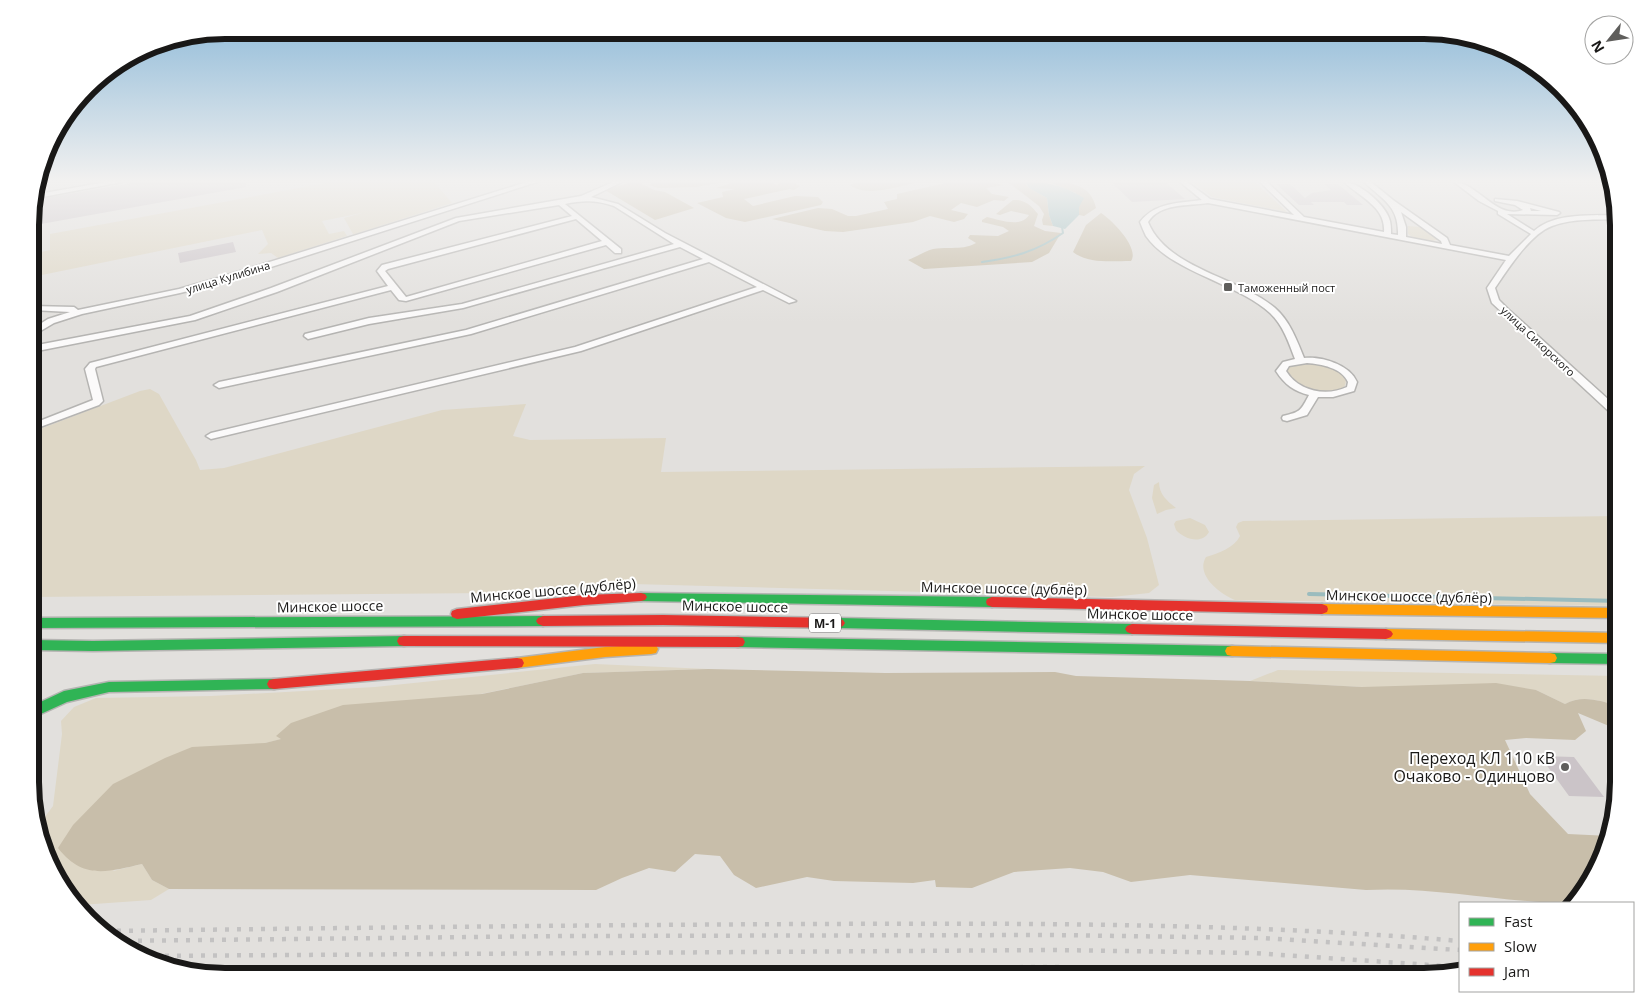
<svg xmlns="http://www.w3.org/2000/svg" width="1649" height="1007" viewBox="0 0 1649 1007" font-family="'Open Sans',sans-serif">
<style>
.green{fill:#ded7c6}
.forest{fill:#c8beaa}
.water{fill:#9bbcbe}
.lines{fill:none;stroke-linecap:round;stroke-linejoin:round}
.stream-far1{stroke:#9bbcbe;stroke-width:2}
.stream{stroke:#9bbcbe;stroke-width:4}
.building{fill:#cbc4c8}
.street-casing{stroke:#b5b4b2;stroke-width:3}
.fast-casing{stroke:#b5b4b2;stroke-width:3}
.slow-casing{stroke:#b5b4b2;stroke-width:3}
.jam-casing{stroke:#b5b4b2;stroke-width:3}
.street{fill:#fbfafa;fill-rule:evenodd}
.fast{fill:#30b455;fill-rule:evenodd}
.slow{fill:#ff9f0a;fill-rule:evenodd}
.jam{fill:#e5322d;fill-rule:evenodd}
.rail{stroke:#c3c2c2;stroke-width:4.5;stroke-dasharray:4 8;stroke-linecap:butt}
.poi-dot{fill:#5f5e5c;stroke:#fff;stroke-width:2}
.labels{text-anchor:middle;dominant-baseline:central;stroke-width:4;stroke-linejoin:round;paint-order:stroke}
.far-street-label{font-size:11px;fill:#191817;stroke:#fff}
.far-poi-label{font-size:11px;fill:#191817;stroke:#fff;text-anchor:start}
.shield{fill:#fff;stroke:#5e5d5d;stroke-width:1}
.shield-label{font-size:12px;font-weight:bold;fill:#191817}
.street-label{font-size:14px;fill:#191817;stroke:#fff}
.near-poi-label{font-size:16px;fill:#191817;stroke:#fff;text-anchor:end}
.rim{fill:none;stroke:#191817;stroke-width:6}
</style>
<rect width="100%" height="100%" fill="#e2e0dd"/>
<path class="green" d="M331 182H434L452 203 355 234H353L344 218 362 213 322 221 329 234 344 231 347 236 278 258 271 253 258 254 268 244 262 230 32 277V254L50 250V234Z
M1192 182H1255L1287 212 1212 197Z
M1408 226 1421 227 1439 239C1430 243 1415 240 1408 234Z
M1308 362C1319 364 1354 370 1344 387 1325 398 1294 389 1285 370L1287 366Z
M150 389 159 394 196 460 200 470 224 468 442 410 526 404 513 436 530 440 666 438 661 472 1145 466 1134 474 1129 490 1147 538 1159 585 1149 593 1112 597 632 584 490 593 32 597V432L140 391Z
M1159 482C1159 494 1167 501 1176 508L1166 510 1157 514 1152 498 1154 485Z
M1619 516V606L1235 600C1220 594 1195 575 1206 557 1219 553 1234 548 1240 536L1236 527 1238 523 1243 521Z
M1190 518 1205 525 1209 532C1202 545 1184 539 1176 530L1174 524 1176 521Z
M595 664 708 669 583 673 277 736 282 739 265 743 113 871 142 864 152 880 169 889 151 900 80 905 56 880 38 826 53 806 62 734 61 721 74 707 96 698 211 696 375 687Z
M1278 670 1619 676V706C1601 701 1582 694 1565 704L1536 690 1362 687 1250 681Z"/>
<path class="forest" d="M632 182H638L654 190 665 192 694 208 655 220 605 190Z
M654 182H725L696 187 658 188 649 185Z
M735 182H769L777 185 779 183 792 182 800 186 794 190 790 189 744 199 753 206 795 196 818 197 823 202 821 205 745 222 726 218 697 203 723 197 722 192 735 189 716 188Z
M858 182H918C899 186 867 198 850 185Z
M950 182H988L1004 185 986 188 992 194 1009 197 1004 201 994 200 977 207 961 203 951 210 968 214 964 219 954 222 930 216 913 222 843 232 825 231 772 219 818 208 832 209 848 216H856L888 209 884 202 897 199V194Z
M1008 182H1024L1029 188 1047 198 1049 215 1053 226 1043 225 1042 220 1044 214 1039 206Z
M1049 182C1070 182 1091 184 1096 208L1084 216 1079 215 1076 193Z
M1013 200C1024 199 1031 205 1038 214L1034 226 1045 231 1061 233 1049 253 1032 262 924 269 908 260C916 257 925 251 933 249 948 246 962 251 976 243L968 238 970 235 998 236 1009 231 1003 227 982 222V220L987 217C1000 220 1021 228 1029 215L1011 211 1000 215 996 214Z
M1101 213C1112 220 1140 248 1131 261 1112 261 1088 264 1073 252L1086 225Z
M708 669 885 673 1055 672 1076 676 1250 681 1362 687 1496 683 1536 690 1565 704C1582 694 1601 701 1619 706V728L1609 726 1578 713 1586 731 1575 740 1526 738 1505 740 1530 794 1568 834 1610 836 1609 845 1586 890 1572 903C1503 903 1435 886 1366 890L1190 875 1131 882 1103 872 1070 868 1014 872 972 888 936 887 935 880 913 883 834 881 807 877 756 888 734 875 720 856 695 854 675 872 649 868 622 878 596 890 169 889 152 880 142 864C107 872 83 880 58 848L73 825 113 784 165 758 192 747 265 743 281 739 276 736 291 723 343 705 482 694 583 673Z"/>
<path class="water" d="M1025 182C1049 182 1062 185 1084 198L1079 207V215L1065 229 1053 226 1049 215 1047 198 1029 188Z"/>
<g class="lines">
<path class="stream-far1" d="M982 262C1013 258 1037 251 1063 233L1062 227"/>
<path class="stream" d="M1309 594 1619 601"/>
</g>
<path class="building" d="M137 182H246V187L41 224V216L32 218V209L39 208 40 199Z
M1111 182H1165L1185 199 1132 202Z
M1276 184H1290L1305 198 1312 193 1331 190 1324 184H1338L1363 205H1347L1344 202H1311L1314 205H1299Z
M233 242 236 252 180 263 178 253Z
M1540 756 1574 757 1604 797 1569 796Z"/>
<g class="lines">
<g class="street-casing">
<path id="street" d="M106 182H122L32 199 33 195Z
M527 182H537L224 282 180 293 82 314 54 323 32 336V329L48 319 70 312 32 310V306L74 307 78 310 179 289 218 278Z
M613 182H622L591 197 618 204 665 233 796 301 789 303 763 290 581 351 211 439 206 436 211 433 575 347 757 287 709 262 471 334 219 388 214 385 219 382 466 330 703 259 680 247 463 308 369 324 308 339 304 336 305 334 369 318 462 304 674 244 614 206C597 200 583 200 565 204L621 249V253H615L606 245 406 301 399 300 391 290 96 367 95 369 103 401 99 405 32 430V424L93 400 85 369 90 363 388 286 377 271 382 265 572 216 559 205 459 221 277 292 195 320 32 352V346L190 316 271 288 456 218 581 196ZM576 219 602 241 406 297 385 271 388 269Z
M1180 182H1187L1210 199 1294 215 1260 182H1267L1304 217 1384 232C1386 207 1360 197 1344 182 1359 182 1384 204 1389 218 1391 223 1391 228 1391 234L1398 235C1399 206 1383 200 1364 182H1371L1393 200 1447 238 1450 245 1509 256 1531 234 1498 214V211L1479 201 1454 182C1477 182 1496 220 1523 210L1515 205 1495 201V199L1517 201 1559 212 1560 213 1557 215 1507 214 1534 231C1555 212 1592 216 1619 215V219C1597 220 1573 218 1552 226 1530 234 1508 269 1495 288L1499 300 1508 309 1619 409V418L1615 417 1492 303 1487 288 1506 260 1208 203C1188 206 1160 203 1148 222 1167 269 1239 277 1275 308 1290 321 1297 341 1304 358 1322 356 1350 365 1357 382L1354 391 1333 397H1318L1307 415 1287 421 1283 420 1282 418 1283 416C1301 412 1301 410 1309 395 1294 391 1285 385 1276 371L1283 362 1295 359C1289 343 1283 325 1270 313 1238 283 1171 272 1146 236 1144 232 1142 227 1140 222 1155 202 1180 203 1202 200ZM1530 208 1541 211H1531ZM1401 212 1441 241 1442 244 1406 237V227ZM1307 363C1321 364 1342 368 1348 382L1347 387C1326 397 1298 391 1286 371L1289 366Z"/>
</g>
<g class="fast-casing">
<path id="fast" d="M641 593 992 597 997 599 998 602 997 605 992 607 641 601 637 600 635 597 637 594Z
M543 616 548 618 550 621 548 624 543 626 32 628V618Z
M838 618 1132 624 1137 626 1139 629 1137 632 1132 634 838 628 833 626 831 623 833 620Z
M404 636 409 637 411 641 409 645 404 646 93 651 32 650V640L93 641Z
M738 637 1232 646 1237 647 1239 651 1237 655 1232 656 738 647 733 646 731 642 733 638Z
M1550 653 1619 654V664L1550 663 1545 662 1543 658 1545 654Z
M274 679 279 680 281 684 279 688 274 689 109 692 67 702 32 718V706L64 691 109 682Z"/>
</g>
<g class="slow-casing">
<path id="slow" d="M1322 604 1619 608V618L1322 614 1317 612 1316 609 1317 606Z
M1386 629 1619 633V643L1386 639 1381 637 1379 634 1381 631Z
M651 644 656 645 658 649 656 653 651 654 605 657 517 668 512 667 510 663 512 659 517 658 605 647Z
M1232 646 1550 653 1555 654 1557 658 1555 662 1550 663 1232 656 1227 655 1225 651 1227 647Z"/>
</g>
<g class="jam-casing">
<path id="jam" d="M641 593 645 594 647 597 645 600 641 601 584 605 457 619 452 617 451 614 452 611 457 609 584 595Z
M992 597 1322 604 1327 606 1328 609 1327 612 1322 614 992 607 987 605 986 602 987 599Z
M663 615 838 618 843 620 845 623 843 626 838 628 663 625 543 626 538 624 536 621 538 618 543 616Z
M1132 624 1386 629 1391 631 1393 634 1391 637 1386 639 1132 634 1127 632 1125 629 1127 626Z
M404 636 738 637 743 638 745 642 743 646 738 647 404 646 399 645 397 641 399 637Z
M517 658 522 659 524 663 522 667 517 668 274 689 269 688 267 684 269 680 274 679Z"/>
</g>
<use href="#street" class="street"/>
<use href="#fast" class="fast"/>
<use href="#slow" class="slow"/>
<use href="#jam" class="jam"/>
<path class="rail" d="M105 931C341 928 577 925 813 924 1029 923 1245 923 1460 941
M114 941 563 936 1053 935 1260 938 1460 950
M141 956 1055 950 1253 953 1460 967
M179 970 1056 967 1253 971 1350 977"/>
</g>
<linearGradient id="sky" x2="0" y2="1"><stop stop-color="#89b7d7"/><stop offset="0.56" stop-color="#f2f1f0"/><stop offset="1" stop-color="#f2f1f0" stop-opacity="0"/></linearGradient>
<rect width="1649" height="323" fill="url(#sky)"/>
<g class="poi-dot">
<rect x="1223" y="282" width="10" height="10" rx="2.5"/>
<circle cx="1565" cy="767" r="5"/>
</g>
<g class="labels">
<g class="far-street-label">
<text transform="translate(228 277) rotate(-17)">улица Кулибина</text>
<text transform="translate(1538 341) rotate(43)">улица Сикорского</text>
</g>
<g class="far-poi-label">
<text x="1238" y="287">Таможенный пост</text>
</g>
<rect class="shield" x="809" y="613.5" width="32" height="19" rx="4"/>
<g class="shield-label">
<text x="825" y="623">М-1</text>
</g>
<g class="street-label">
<text transform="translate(1004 588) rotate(1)">Минское шоссе (дублёр)</text>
<text transform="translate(553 590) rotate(-5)">Минское шоссе (дублёр)</text>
<text transform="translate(1409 596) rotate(1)">Минское шоссе (дублёр)</text>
<text transform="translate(330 606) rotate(-1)">Минское шоссе</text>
<text transform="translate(735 606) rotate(1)">Минское шоссе</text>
<text transform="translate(1140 614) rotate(1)">Минское шоссе</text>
</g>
<g class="near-poi-label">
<text x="1555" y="758">Переход КЛ 110 кВ<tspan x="1555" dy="18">Очаково - Одинцово</tspan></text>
</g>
</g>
<path d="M0 0H1649V1007H0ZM225 39H1424A186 186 0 0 1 1610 225V782A186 186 0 0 1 1424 968H225A186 186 0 0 1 39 782V225A186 186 0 0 1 225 39Z" fill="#fff" fill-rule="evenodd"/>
<path class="rim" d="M225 39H1424A186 186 0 0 1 1610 225V782A186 186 0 0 1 1424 968H225A186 186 0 0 1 39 782V225A186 186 0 0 1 225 39Z"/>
<rect x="1459" y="902" width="175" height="90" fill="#ffffff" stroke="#a3a3a2"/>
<rect x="1469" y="918" width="25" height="8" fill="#30b455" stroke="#a3a3a2"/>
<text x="1504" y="927" font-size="15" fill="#191817">Fast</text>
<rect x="1469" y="943" width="25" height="8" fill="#ff9f0a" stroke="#a3a3a2"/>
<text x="1504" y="952" font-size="15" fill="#191817">Slow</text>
<rect x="1469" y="968" width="25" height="8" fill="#e5322d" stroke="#a3a3a2"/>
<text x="1504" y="977" font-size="15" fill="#191817">Jam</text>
<g transform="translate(1609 40) rotate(240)"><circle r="24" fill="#ffffff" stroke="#a3a3a2"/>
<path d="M0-4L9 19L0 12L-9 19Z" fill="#5f5e5c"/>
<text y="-8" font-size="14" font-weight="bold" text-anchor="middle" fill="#191817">N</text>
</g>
</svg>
